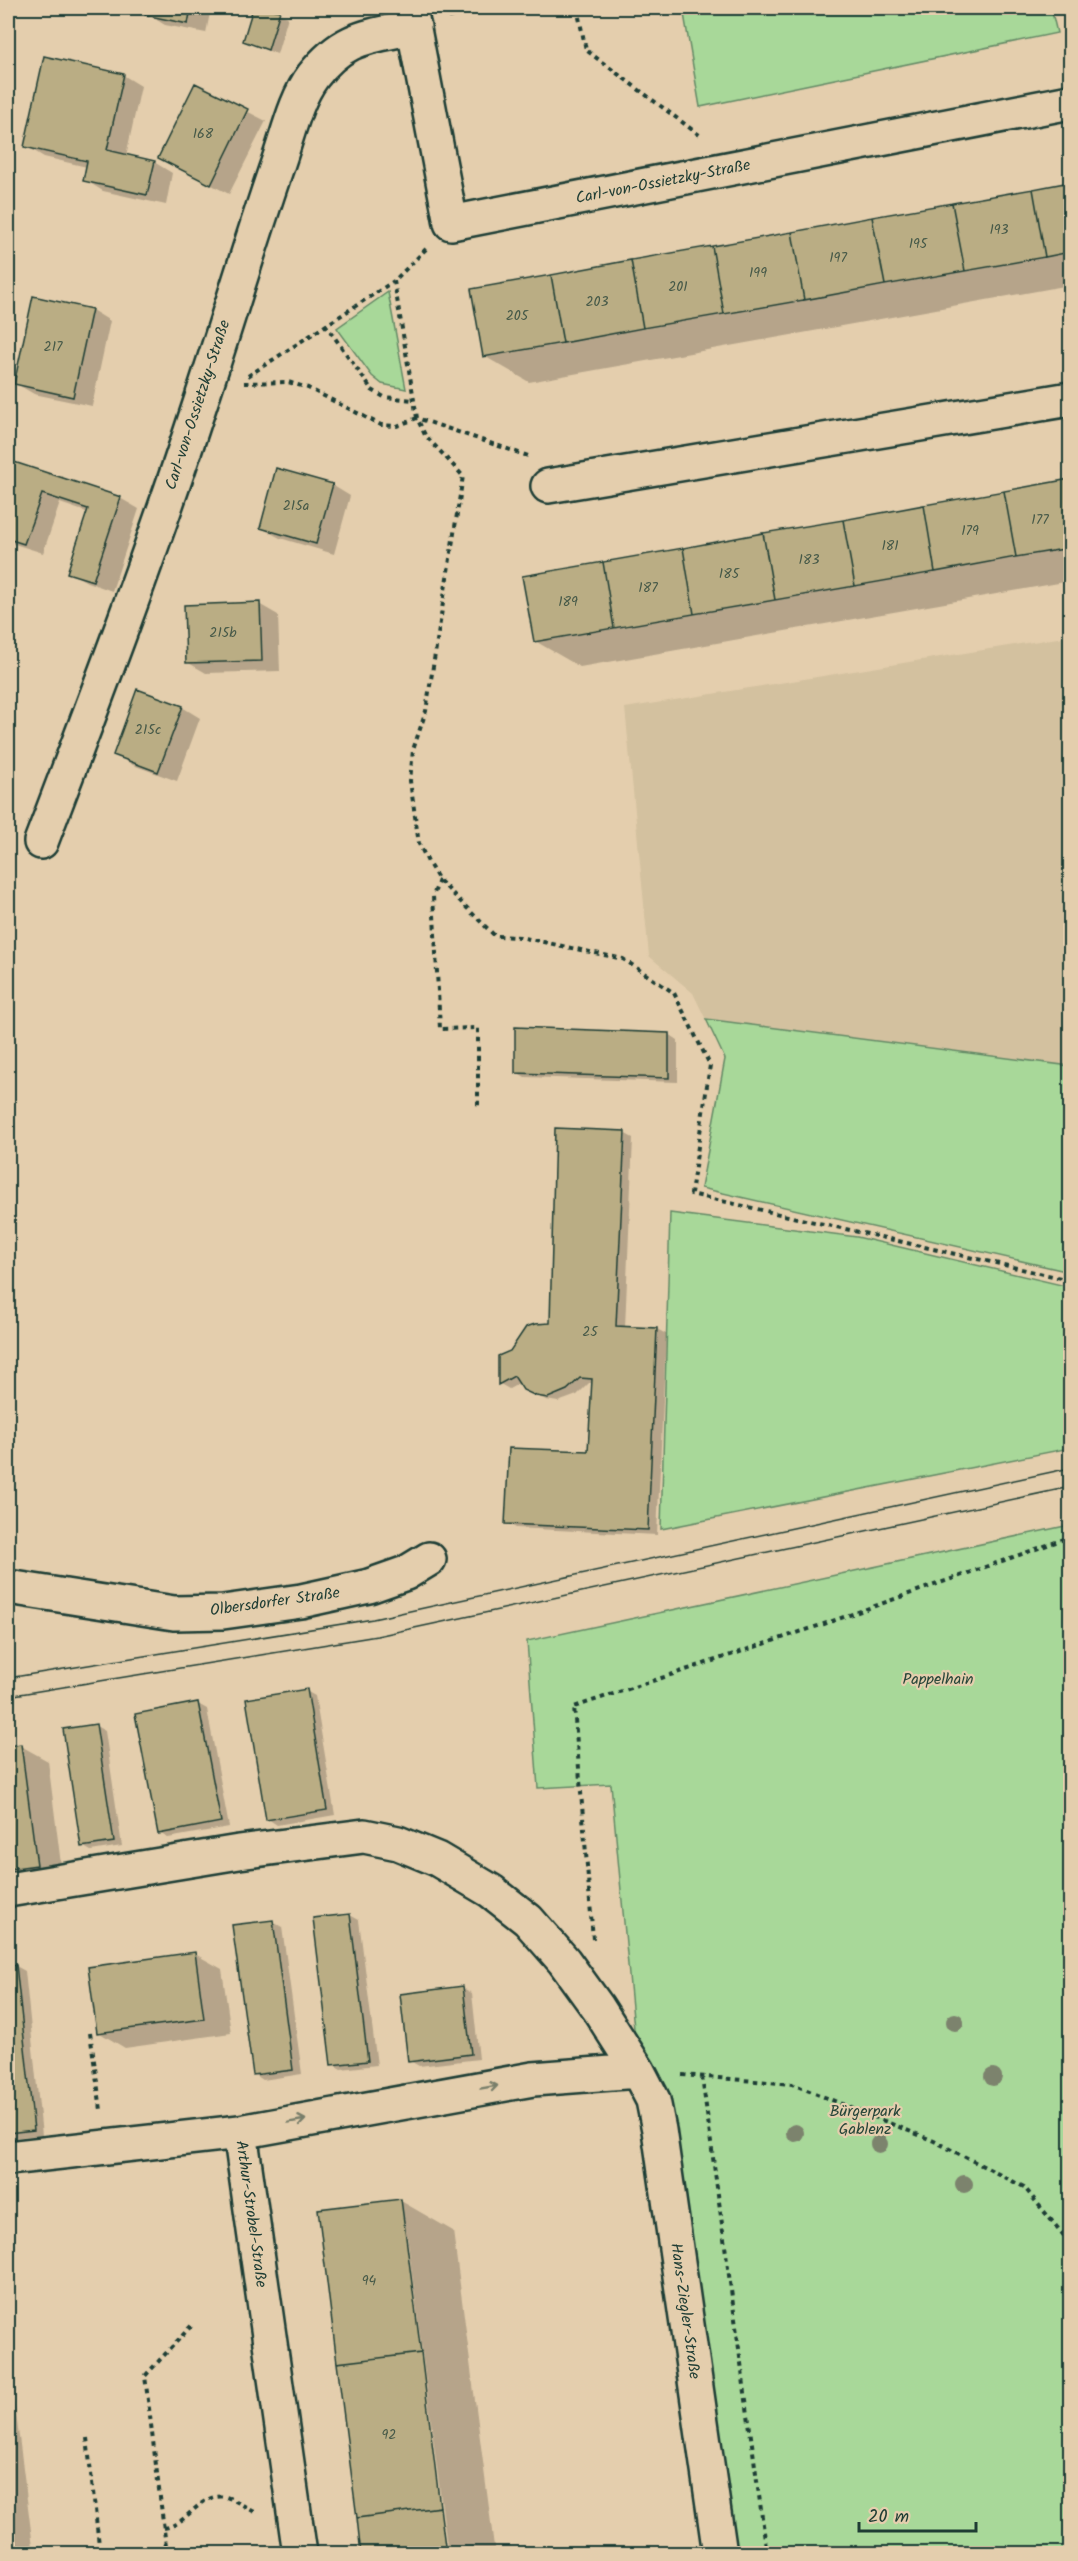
<svg xmlns="http://www.w3.org/2000/svg" width="1078" height="2561" viewBox="0 0 1078 2561" font-family="Kalam,sans-serif">
<style>
.built{fill:#d3c19f}
.green{fill:#a8d899;stroke:#648a66;stroke-width:1.5}
.shadow{fill:#0003}
.building{fill:#baad84;stroke:#1f3d34;stroke-width:1.5}
.lines{fill:none;stroke-linecap:round;stroke-linejoin:round}
.minor-casing{stroke:#1f3d34;stroke-width:38}
.path{stroke:#1f3d34;stroke-width:4;stroke-dasharray:4.5 4.5;stroke-linecap:butt}
.minor{stroke:#e4cead;stroke-width:33}
.tram{stroke:#1f3d34;stroke-width:1.5}
.tree{fill:#7c836d}
.oneway{stroke:#787e6a}
.labels{text-anchor:middle;dominant-baseline:central;stroke-width:4.5;stroke-linejoin:round;paint-order:stroke}
.number-label{font-size:14px;fill:#465948}
.street-label{font-size:16px;fill:#1f3d34;stroke:#e4cead}
.park-label{font-size:16px;fill:#264539;stroke:#e4cead}
</style>
<rect width="100%" height="100%" fill="#e4cead"/>
<filter id="ink" filterUnits="userSpaceOnUse"><feTurbulence type="fractalNoise" baseFrequency=".0167" numOctaves="2"/><feDisplacementMap in="SourceGraphic" scale="12" xChannelSelector="R" yChannelSelector="G"/><feConvolveMatrix kernelMatrix="1 2 1 2 8 2 1 2 1" color-interpolation-filters="sRGB"/></filter>
<g filter="url(#ink)">
<path class="built" d="M1070 636V1272L701 1188 725 1059 693 993 649 956 625 708Z"/>
<path class="green" d="M683 8H1051L1057 33 700 107Z
M388 292 406 389 382 384 372 376 337 328Z
M706 1019 1070 1066V1272L701 1188 725 1059Z
M670 1213 857 1237 1070 1287V1448L661 1529Z
M1070 1525V2553H720L638 2071 611 1784 538 1788 527 1641Z"/>
<path class="shadow" d="M148 8H211L206 33 165 25 147 14Z
M255 8H264L288 17 277 54 244 41Z
M123 75 141 86 126 156 154 162 172 173 166 205 103 191 85 180 87 167 44 157 26 146Z
M196 85 266 121 229 194 160 158Z
M1070 183V285L529 382 484 356 472 290Z
M92 310 110 321 92 406 34 394 15 383Z
M8 462 120 498 139 509 112 591 87 582 69 572 89 513 60 503 43 553 8 542Z
M1070 481V581L580 667 535 641 524 577Z
M332 485 350 496 334 554 280 538 261 528Z
M259 604 278 615 280 671 206 673 187 662Z
M182 707 200 718 177 781 133 765 115 754Z
M669 1034 678 1040V1082L525 1077 516 1072Z
M624 1133 633 1138 625 1328 657 1329 666 1334 657 1535 516 1528 507 1523 589 1452 593 1383H589L577 1395 558 1402 546 1400 533 1394 520 1383 509 1389 500 1384 511 1352 552 1325Z
M306 1691 315 1696 335 1815 277 1825 268 1819Z
M198 1704 207 1709 229 1827 168 1838 159 1833Z
M96 1726 105 1731 122 1846 91 1851 82 1846Z
M21 1746 48 1761 63 1880 8 1888V1747Z
M350 1915 359 1920 377 2065 341 2069 332 2064Z
M273 1922 282 1927 302 2074 263 2080 254 2074Z
M195 1954 222 1969 231 2033 125 2048 98 2032Z
M16 1966 25 1971 42 2135 9 2138 8 1967Z
M463 1988 472 1993 479 2059 419 2066 410 2061Z
M401 2201 453 2231 495 2554H448L407 2235H404Z
M8 2351 34 2554H8Z"/>
<path class="building" d="M146 8H191L188 24 145 15Z
M253 8H269L280 11 268 50 243 41Z
M44 56 124 74 107 150 155 161 147 195 83 181 87 161 24 147Z
M195 83 248 109 211 185 158 158Z
M1070 182V252L1045 257 1033 189Z
M1033 189 1045 257 965 271 952 203Z
M952 203 965 271 885 285 872 217Z
M872 217 885 285 804 300 792 232Z
M792 232 804 300 724 314 712 246Z
M712 246 724 314 643 328 631 260Z
M631 260 643 328 563 343 551 275Z
M551 275 563 343 483 357 471 289Z
M33 296 92 309 73 397 14 384Z
M8 460 121 497 93 581 67 573 88 509 42 494 24 544 8 539Z
M276 468 333 484 316 544 260 528Z
M1070 479V548L1016 557 1004 491Z
M1004 491 1016 557 935 572 924 505Z
M924 505 935 572 855 586 843 520Z
M843 520 855 586 775 600 763 533Z
M763 533 775 600 694 614 683 548Z
M683 548 694 614 614 628 603 562Z
M603 562 614 628 534 642 522 576Z
M260 602 262 661 186 663 184 605Z
M137 689 183 706 158 772 113 755Z
M515 1027 669 1033V1078L515 1073Z
M555 1128 625 1131 616 1326 657 1328 648 1530 505 1524 509 1448 588 1451 592 1379 580 1378 567 1390 548 1398 536 1396 523 1390 514 1376 498 1385V1356L510 1351 526 1327 535 1324 550 1323Z
M307 1689 327 1810 266 1820 246 1699Z
M198 1702 221 1822 158 1834 135 1714Z
M96 1724 114 1842 81 1847 63 1729Z
M21 1744 37 1865 8 1869V1746Z
M350 1914 368 2061 331 2065 313 1918Z
M273 1920 293 2070 253 2075 232 1925Z
M195 1952 204 2019 97 2033 88 1967Z
M16 1965 34 2130 8 2133V1966Z
M463 1986 471 2054 408 2062 400 1994Z
M401 2199 421 2353 337 2363 318 2209Z
M421 2353 440 2507 357 2518 337 2363Z
M440 2507 446 2554H361L357 2518Z"/>
<g class="lines">
<g class="minor-casing">
<path id="minor" d="M410 8 451 223 1070 102
M548 486 1070 399
M41 842C96 698 151 554 199 407 226 326 250 244 278 163 288 135 295 100 313 76 344 36 368 37 414 27
M8 1587 174 1613 223 1612 301 1601 369 1586 406 1573 429 1559
M8 1890 239 1852 364 1836 398 1843 437 1859 491 1891 528 1920 564 1961 598 2008 638 2071 653 2100 659 2130 720 2554
M240 2132 300 2554
M8 2158 240 2132 533 2079 638 2071"/>
</g>
<path class="path" d="M577 8 586 50 702 137
M449 17 486 8
M426 249 394 281 417 418 425 435 463 476 426 711 413 750 410 781 419 844 429 864 439 880 495 936 520 937 623 959 674 993 710 1065 691 1194 1070 1280
M325 324 372 390 384 397 414 400
M248 376 394 281
M244 383 288 382 308 388 381 425 397 426 417 418 528 456
M439 880 433 896 440 1029 478 1028V1107
M593 1939 574 1707 824 1624 1070 1537
M90 2033 101 2110
M682 2075 792 2084 934 2141 1024 2187 1070 2243
M702 2077 767 2554
M87 2438 100 2554
M164 2528C188 2525 199 2492 226 2497 236 2500 248 2509 257 2513
M167 2554 145 2376 192 2325"/>
<use href="#minor" class="minor"/>
<path class="tram" d="M8 1678 373 1619 1070 1468
M8 1696 377 1636 1070 1487"/>
</g>
<g class="tree">
<circle cx="955" cy="2022" r="9"/>
<circle cx="993" cy="2077" r="9"/>
<circle cx="795" cy="2133" r="9"/>
<circle cx="879" cy="2144" r="9"/>
<circle cx="964" cy="2184" r="9"/>
</g>
<defs><path id="oneway-shaft" d="M-6 0H5M1.5-3L5.5 0L1.5 3" fill="none" stroke-width="1.6" stroke-linecap="round" stroke-linejoin="round" transform="scale(1.5)"/></defs>
<g class="oneway">
<use href="#oneway-shaft" transform="translate(489 2087) rotate(-10)"/>
<use href="#oneway-shaft" transform="translate(297 2121) rotate(-10)"/>
</g>
</g>
<g class="labels">
<g class="number-label">
<text x="203" y="134">168</text>
<text x="999" y="230">193</text>
<text x="918" y="244">195</text>
<text x="838" y="258">197</text>
<text x="758" y="273">199</text>
<text x="678" y="287">201</text>
<text x="597" y="302">203</text>
<text x="517" y="316">205</text>
<text x="53" y="347">217</text>
<text x="296" y="506">215a</text>
<text x="1040" y="520">177</text>
<text x="970" y="531">179</text>
<text x="890" y="546">181</text>
<text x="809" y="560">183</text>
<text x="729" y="574">185</text>
<text x="648" y="588">187</text>
<text x="568" y="602">189</text>
<text x="223" y="633">215b</text>
<text x="148" y="730">215c</text>
<text x="590" y="1332">25</text>
<text x="369" y="2281">94</text>
<text x="389" y="2435">92</text>
</g>
<g class="street-label">
<text transform="translate(663 182) rotate(-11)">Carl-von-Ossietzky-Straße</text>
<text transform="translate(198 405) rotate(-72)">Carl-von-Ossietzky-Straße</text>
<text transform="translate(275 1602) rotate(-8)">Olbersdorfer Straße</text>
<text transform="translate(251 2214) rotate(82)">Arthur-Strobel-Straße</text>
<text transform="translate(685 2311) rotate(82)">Hans-Ziegler-Straße</text>
</g>
<g class="park-label">
<text x="938" y="1679">Pappelhain</text>
<text x="865" y="2111">Bürgerpark<tspan x="865" dy="18">Gablenz</tspan></text>
</g>
</g>
<rect width="1078" height="2561" fill="none" stroke="#e4cead" stroke-width="30"/>
<rect x="15" y="15" width="1048" height="2531" fill="none" stroke="#1f3d34" stroke-width="2" filter="url(#ink)"/>
<path d="M859 2522v9h117v-9" fill="none" stroke="#1f3d34" stroke-width="3"/>
<text x="868" y="2522" font-size="18" fill="#1f3d34" stroke="#e4cead" stroke-width="4.5" paint-order="stroke">20 m</text>
</svg>
